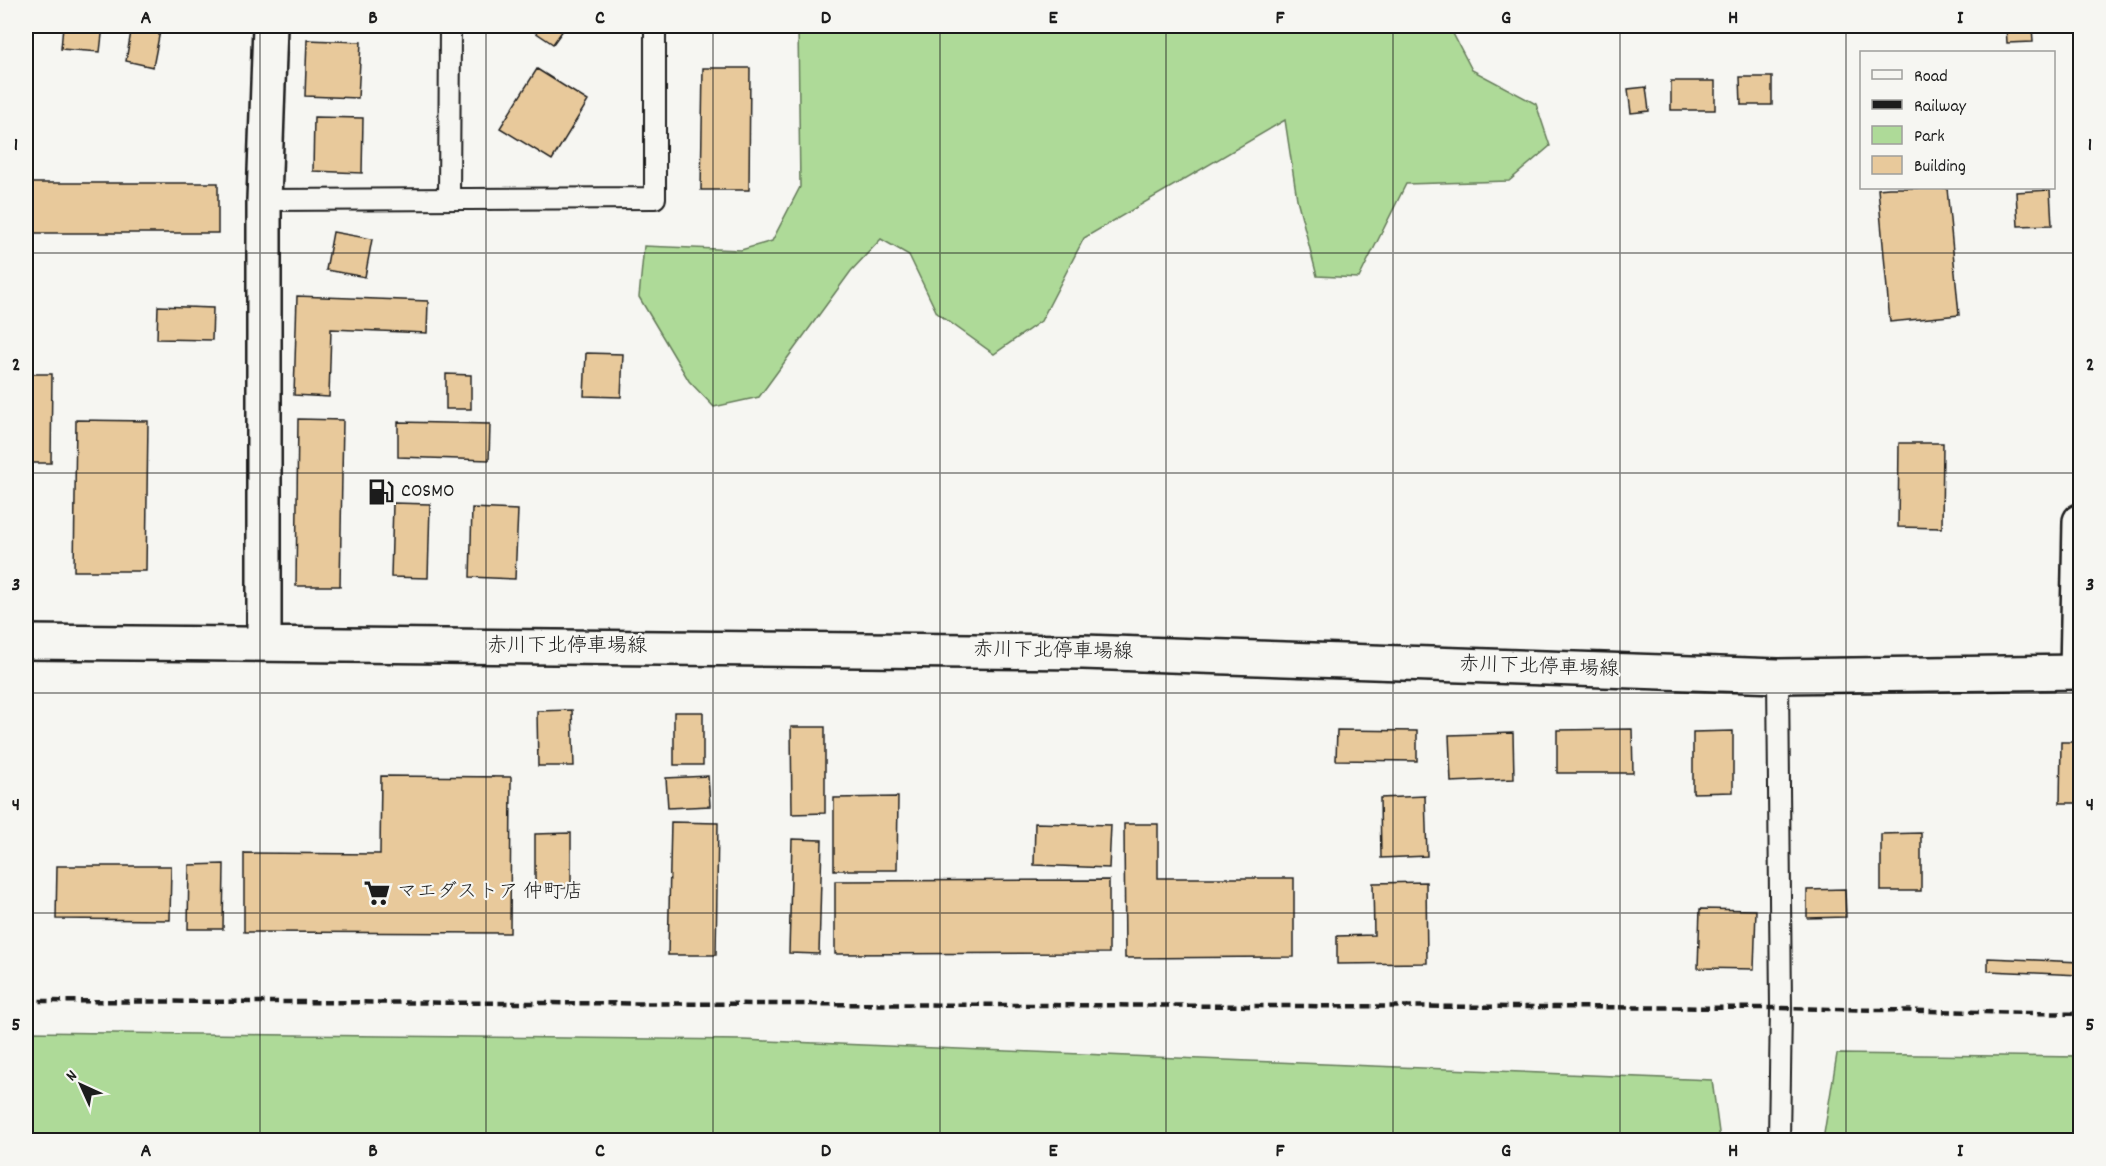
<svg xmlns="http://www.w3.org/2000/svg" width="2106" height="1166" viewBox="0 0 2106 1166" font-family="Dekko,'Klee One',sans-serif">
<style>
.green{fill:#aeda98;stroke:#657b5a;stroke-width:1.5}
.building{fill:#e8c99b;stroke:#1c1c1c;stroke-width:1.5}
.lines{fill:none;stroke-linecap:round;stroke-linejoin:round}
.lane-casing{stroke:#1c1c1c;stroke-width:24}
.street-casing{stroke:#1c1c1c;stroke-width:38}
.secondary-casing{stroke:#1c1c1c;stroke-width:38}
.lane{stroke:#f6f6f2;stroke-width:20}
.street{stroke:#f6f6f2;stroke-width:33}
.secondary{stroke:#f6f6f2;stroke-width:33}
.rail{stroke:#1c1c1c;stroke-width:4.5;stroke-dasharray:9 4.5;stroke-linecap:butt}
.grid{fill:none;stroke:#1c1c1c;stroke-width:1.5;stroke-opacity:0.55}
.labels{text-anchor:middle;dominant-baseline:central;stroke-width:4.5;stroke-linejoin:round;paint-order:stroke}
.poi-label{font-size:20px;fill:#1c1c1c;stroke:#f6f6f2;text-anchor:start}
.street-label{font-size:20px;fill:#1c1c1c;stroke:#f6f6f2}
.neatline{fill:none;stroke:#1c1c1c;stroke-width:2}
.grid-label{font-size:20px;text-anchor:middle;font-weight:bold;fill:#1c1c1c}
</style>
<rect width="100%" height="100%" fill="#f6f6f2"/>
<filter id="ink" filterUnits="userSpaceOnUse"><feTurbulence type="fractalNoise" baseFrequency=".0167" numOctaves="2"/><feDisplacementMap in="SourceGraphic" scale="12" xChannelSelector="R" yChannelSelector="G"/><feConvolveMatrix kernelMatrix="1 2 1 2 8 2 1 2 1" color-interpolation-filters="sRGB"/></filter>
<g filter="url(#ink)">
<path class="green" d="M798 26H1449L1472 70 1536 104 1550 146 1509 181 1406 184 1359 278 1317 276 1297 199 1285 120 1084 238 1041 321 994 354 937 313 909 255 881 239 851 271 759 397 714 407 689 381 639 297 644 246 741 250 772 241 800 187Z
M26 1032 743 1040 1712 1080 1720 1140H26Z
M1837 1054 2080 1057V1140H1823Z"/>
<path class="building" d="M63 26H103L100 52 61 49Z
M132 26H161L153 67 126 61Z
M526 26H566L553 44Z
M2006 26H2032L2033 42 2007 43Z
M307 40 361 42 358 98 305 96Z
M703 68H750L749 190H701Z
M537 69 588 101 552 160 500 128Z
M1740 77H1772V105H1741Z
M1671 81H1715V110H1671Z
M1646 87 1649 111 1631 113 1628 89Z
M314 117 363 118 362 173 313 171Z
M26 183H218V233H26Z
M1889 188H1947L1959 315 1890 322 1878 189Z
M2050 190 2052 225 2018 226 2016 192Z
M333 232 372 239 365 277 326 270Z
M297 296 428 301 427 333 331 329 329 397 294 395Z
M158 306 213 308 212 340 157 339Z
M586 353 623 354 621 397 584 396Z
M26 374H52L51 463H26Z
M446 374 471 375V409H446Z
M298 419 343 420 340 586H296Z
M76 420 148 421 146 571H74Z
M398 422 490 424 489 460 398 457Z
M1899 443H1943L1942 528 1898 527Z
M393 503 430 504 428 578 391 577Z
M472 508 518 510 515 579 470 577Z
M572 710 574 766H538L537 711Z
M674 712H703V765H674Z
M791 727H825V813L792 814Z
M1632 729 1633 773H1557V730Z
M1337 730 1417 731V761L1336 760Z
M1733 731V792L1693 793V732Z
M1513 733 1514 779 1451 782 1449 735Z
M2061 742H2080V803H2060Z
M381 776 511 777 510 933 244 932V853L380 854Z
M708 776 710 806 668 808 666 778Z
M1425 796 1427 856 1381 858 1380 798Z
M898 797 897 870H834V798Z
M671 822 718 823 716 955H668Z
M1035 823 1111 825 1109 868 1034 865Z
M1124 824H1158V878H1294V957L1125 958Z
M571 833V888H535V834Z
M1921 833V891H1881V834Z
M792 839 822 840 819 954 789 953Z
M224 864 223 929H188L189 865Z
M57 866H171L170 920 56 919Z
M1109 880V953L835 954V881Z
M1426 882 1427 963 1337 964V936L1374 935 1373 883Z
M1845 889 1846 917 1807 918V890Z
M1700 909 1756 910 1754 969 1698 968Z
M1988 958 2080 962V975L1988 971Z"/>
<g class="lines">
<g class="lane-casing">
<path id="lane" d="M449 199 450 26
M264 200 655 198V26
M1778 676 1781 1008 1779 1140"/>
</g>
<g class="street-casing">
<path id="street" d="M2077 672 2080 521"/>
</g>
<g class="secondary-casing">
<path id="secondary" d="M26 642 1083 652 1778 676 2080 672
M264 644V200L270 26"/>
</g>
<use href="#lane" class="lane"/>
<use href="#street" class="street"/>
<use href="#secondary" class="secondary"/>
<path class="rail" d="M26 1001 1781 1008 2080 1014"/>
</g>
</g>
<path class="grid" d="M260 26V1140M486 26V1140M713 26V1140M940 26V1140M1166 26V1140M1393 26V1140M1620 26V1140M1846 26V1140M26 253H2080M26 473H2080M26 693H2080M26 913H2080"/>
<defs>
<g id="fuel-bare" transform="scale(2.07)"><path d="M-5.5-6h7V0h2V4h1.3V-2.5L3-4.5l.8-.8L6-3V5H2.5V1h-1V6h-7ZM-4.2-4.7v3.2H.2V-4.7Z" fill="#1c1c1c" stroke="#f6f6f2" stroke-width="2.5" paint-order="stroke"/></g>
<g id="supermarket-bare" transform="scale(2.07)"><path d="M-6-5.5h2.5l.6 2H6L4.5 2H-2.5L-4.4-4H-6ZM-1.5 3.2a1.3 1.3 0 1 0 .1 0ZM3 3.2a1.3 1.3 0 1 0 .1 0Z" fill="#1c1c1c" stroke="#f6f6f2" stroke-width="2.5" paint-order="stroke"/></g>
</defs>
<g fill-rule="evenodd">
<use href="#fuel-bare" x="381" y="492"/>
<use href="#supermarket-bare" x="377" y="893"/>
</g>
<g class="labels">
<g class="poi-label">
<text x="401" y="492">COSMO</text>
<text x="397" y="893">マエダストア 仲町店</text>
</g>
<g class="street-label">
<text x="567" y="647">赤川下北停車場線</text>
<text transform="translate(1053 652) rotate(1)">赤川下北停車場線</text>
<text transform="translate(1539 668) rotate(2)">赤川下北停車場線</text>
</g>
</g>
<rect width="2106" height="1166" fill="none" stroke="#f6f6f2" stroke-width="66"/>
<rect x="1860" y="51" width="195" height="138" fill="#f6f6f2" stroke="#9f9f9c" stroke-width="1.5"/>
<rect x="1872" y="70" width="30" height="9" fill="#f6f6f2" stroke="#9f9f9c" stroke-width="1.5"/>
<text x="1914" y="81" font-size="18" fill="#1c1c1c">Road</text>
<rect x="1872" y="100" width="30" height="9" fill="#1c1c1c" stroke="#9f9f9c" stroke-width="1.5"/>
<text x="1914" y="111" font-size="18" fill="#1c1c1c">Railway</text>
<rect x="1872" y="126" width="30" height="18" fill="#aeda98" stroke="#9f9f9c" stroke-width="1.5"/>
<text x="1914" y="141" font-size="18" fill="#1c1c1c">Park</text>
<rect x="1872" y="156" width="30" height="18" fill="#e8c99b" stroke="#9f9f9c" stroke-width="1.5"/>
<text x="1914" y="171" font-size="18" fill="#1c1c1c">Building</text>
<g transform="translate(81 1085) rotate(315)" stroke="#f6f6f2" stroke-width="4.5" paint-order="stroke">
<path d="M0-4.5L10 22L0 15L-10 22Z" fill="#1c1c1c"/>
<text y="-9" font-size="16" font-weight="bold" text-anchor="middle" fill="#1c1c1c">N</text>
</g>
<rect x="33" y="33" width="2040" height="1100" class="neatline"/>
<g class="grid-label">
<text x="146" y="23">A</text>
<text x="373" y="23">B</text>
<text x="600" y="23">C</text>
<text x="826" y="23">D</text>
<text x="1053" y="23">E</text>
<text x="1280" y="23">F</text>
<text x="1506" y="23">G</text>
<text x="1733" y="23">H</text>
<text x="1960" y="23">I</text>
<text x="16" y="150">1</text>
<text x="2090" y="150">1</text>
<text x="16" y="370">2</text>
<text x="2090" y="370">2</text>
<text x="16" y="590">3</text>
<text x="2090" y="590">3</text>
<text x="16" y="810">4</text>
<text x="2090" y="810">4</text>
<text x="16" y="1030">5</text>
<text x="2090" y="1030">5</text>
<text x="146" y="1156">A</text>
<text x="373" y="1156">B</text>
<text x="600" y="1156">C</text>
<text x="826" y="1156">D</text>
<text x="1053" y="1156">E</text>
<text x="1280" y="1156">F</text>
<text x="1506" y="1156">G</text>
<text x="1733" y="1156">H</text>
<text x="1960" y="1156">I</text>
</g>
</svg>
